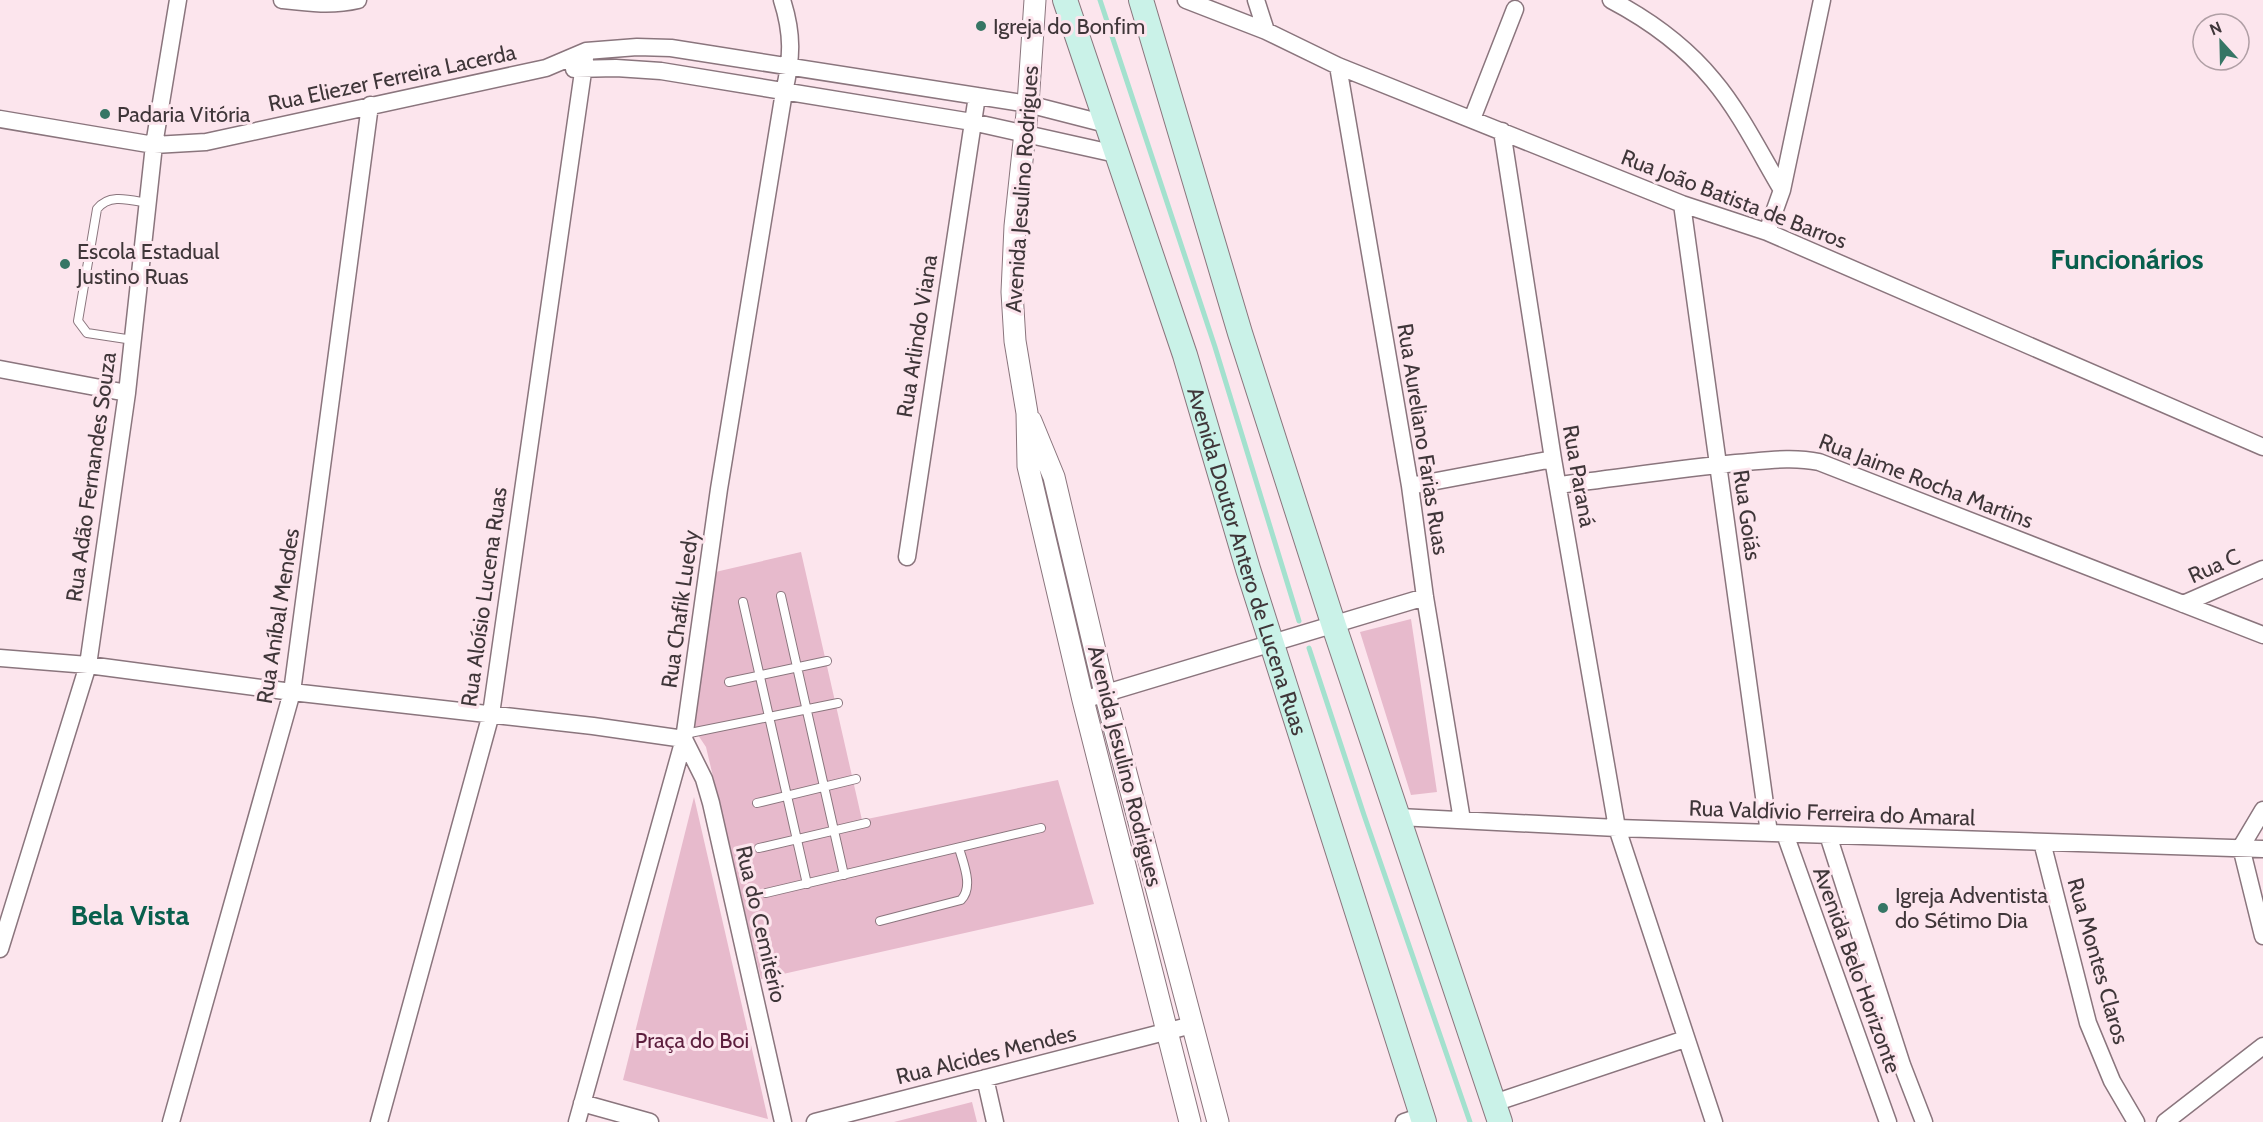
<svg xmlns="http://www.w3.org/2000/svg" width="2263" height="1122" viewBox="0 0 2263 1122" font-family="Cabin,sans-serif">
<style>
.green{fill:#e7bacc}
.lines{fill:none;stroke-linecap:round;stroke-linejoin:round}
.stream{stroke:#a3e1ce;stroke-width:5}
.service-casing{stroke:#8a757d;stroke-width:10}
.minor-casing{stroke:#8a757d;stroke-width:19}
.tertiary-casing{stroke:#8a757d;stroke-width:23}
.secondary-casing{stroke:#8a757d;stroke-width:26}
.service{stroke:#fff;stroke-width:8}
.minor{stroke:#fff;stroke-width:16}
.tertiary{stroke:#fff;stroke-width:21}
.secondary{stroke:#caf2e8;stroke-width:24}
.poi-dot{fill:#367665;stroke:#fce5ed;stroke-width:2}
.labels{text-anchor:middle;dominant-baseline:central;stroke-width:6;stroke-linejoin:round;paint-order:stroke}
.poi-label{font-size:22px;fill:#3f3639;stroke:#fce5ed;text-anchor:start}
.street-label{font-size:22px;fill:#3f3639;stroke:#fce5ed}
.park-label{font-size:22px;fill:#5c1e3d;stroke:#fce5ed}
.district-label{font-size:28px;font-weight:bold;fill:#085f4d;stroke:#fce5ed}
</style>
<rect width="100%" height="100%" fill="#fce5ed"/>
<path class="green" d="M801 552 862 820 1058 780 1094 904 761 979 706 747 688 720 711 573Z
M1411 619 1437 792 1411 795 1360 632Z
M694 797 768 1119 623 1080Z
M972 1102 977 1122H894Z"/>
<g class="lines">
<path class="stream" d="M1100 0 1215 347 1299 621
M1309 648 1364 815 1470 1122"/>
<g class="service-casing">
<path id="service" d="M133 340 87 333 78 321 97 209C109 193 130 200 147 203
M781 596 844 875
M743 602 807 884
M729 682 827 661
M685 734 838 703
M757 803 856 779
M759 848 866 823
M766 893 1041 828
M880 921 961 900C974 887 963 863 959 848"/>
</g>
<g class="minor-casing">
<path id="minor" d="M282 0C308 3 333 6 358 0
M1186 0 1266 31 1338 66 1682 204 1767 232 2263 447
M1256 0 1266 31
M1611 0C1649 20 1685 46 1713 80 1740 112 1760 153 1782 190
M1338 66 1410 486 1425 597 1462 820
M574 69 616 68 661 71 972 122 1116 154
M0 119 154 145 206 142 546 68 586 51 637 47 671 48 1028 104 1106 124
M1472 119 1515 9
M1502 131 1553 459 1617 828 1714 1122
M1682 204 1769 833
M1767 232 1782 190 1822 0
M0 369 127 393
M1558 485C1617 478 1677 469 1736 463 1764 461 1791 456 1819 462L2263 635
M1410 486 1553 459
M907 557 977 96
M2183 604 2263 569
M0 658 88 665 292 692 593 726 684 739
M1083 700 1425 597
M684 739 704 779 711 803 783 1122
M2263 810 2241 847 2263 936
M1399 817 1617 828 2263 849
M1785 834 1888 1122
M1828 835 1902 1065 1924 1122
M2042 842 2088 1023 2112 1081 2136 1122
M0 949 88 665 127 393 154 145 178 0
M985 1078 995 1122
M582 1103 650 1122
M1494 1103 1685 1039
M171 1122 292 692 370 105
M379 1122 491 714 586 51
M577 1122 684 739 719 489 784 92C792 58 793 34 782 0
M815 1122 1192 1025
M1404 1122 1422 1116
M2165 1122 2263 1046"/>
</g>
<g class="tertiary-casing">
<path id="tertiary" d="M1035 0 1028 104 1015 226 1012 292 1015 341 1027 413 1028 466 1083 700 1190 1122
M1031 421 1054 477 1105 693 1218 1122"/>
</g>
<g class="secondary-casing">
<g id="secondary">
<path id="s1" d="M1065 0 1185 355 1248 569 1424 1122"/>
<path d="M1141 0 1240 333 1334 626 1500 1122"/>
</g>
</g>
<use href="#service" class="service"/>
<use href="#minor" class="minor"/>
<use href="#tertiary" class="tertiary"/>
<use href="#secondary" class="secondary"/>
</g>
<g class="poi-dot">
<circle cx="981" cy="26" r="6"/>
<circle cx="105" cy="114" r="6"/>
<circle cx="65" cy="264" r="6"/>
<circle cx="1883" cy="908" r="6"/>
</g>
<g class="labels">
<g class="poi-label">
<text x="993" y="26">Igreja do Bonfim</text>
<text x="117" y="114">Padaria Vitória</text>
<text x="77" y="251">Escola Estadual<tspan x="77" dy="25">Justino Ruas</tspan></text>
<text x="1895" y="895">Igreja Adventista<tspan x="1895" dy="25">do Sétimo Dia</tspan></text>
</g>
<g class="street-label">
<text transform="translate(392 78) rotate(-12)">Rua Eliezer Ferreira Lacerda</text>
<text transform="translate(1022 189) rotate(-86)">Avenida Jesulino Rodrigues</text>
<text transform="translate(1734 199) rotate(21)">Rua João Batista de Barros</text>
<text transform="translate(917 336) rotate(-81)">Rua Arlindo Viana</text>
<text transform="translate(1423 439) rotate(81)">Rua Aureliano Farias Ruas</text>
<text transform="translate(1579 476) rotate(80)">Rua Paraná</text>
<text transform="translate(91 477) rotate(-82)">Rua Adão Fernandes Souza</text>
<text transform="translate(1926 481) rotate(21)">Rua Jaime Rocha Martins</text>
<text transform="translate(1747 515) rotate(82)">Rua Goiás</text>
<text stroke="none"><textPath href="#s1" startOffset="590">Avenida Doutor Antero de Lucena Ruas</textPath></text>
<text transform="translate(2214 566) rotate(-24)">Rua C</text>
<text transform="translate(484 597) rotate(-82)">Rua Aloísio Lucena Ruas</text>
<text transform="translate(680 609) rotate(-82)">Rua Chafik Luedy</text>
<text transform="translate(278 616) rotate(-81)">Rua Aníbal Mendes</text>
<text transform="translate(1125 766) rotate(76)">Avenida Jesulino Rodrigues</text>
<text transform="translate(1832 813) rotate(2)">Rua Valdívio Ferreira do Amaral</text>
<text transform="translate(761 924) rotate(77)">Rua do Cemitério</text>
<text transform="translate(2098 961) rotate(74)">Rua Montes Claros</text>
<text transform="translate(1857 970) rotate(70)">Avenida Belo Horizonte</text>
<text transform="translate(986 1055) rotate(-14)">Rua Alcides Mendes</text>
</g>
<g class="park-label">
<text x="692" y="1040">Praça do Boi</text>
</g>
<g class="district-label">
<text x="2127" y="259">Funcionários</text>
<text x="130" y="915">Bela Vista</text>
</g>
</g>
<g transform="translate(2221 42) rotate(338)"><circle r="28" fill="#fce5ed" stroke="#b09fa5" stroke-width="1.5"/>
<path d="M0-4.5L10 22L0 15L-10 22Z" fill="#367665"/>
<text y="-9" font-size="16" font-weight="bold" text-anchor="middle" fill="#3f3639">N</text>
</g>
</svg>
